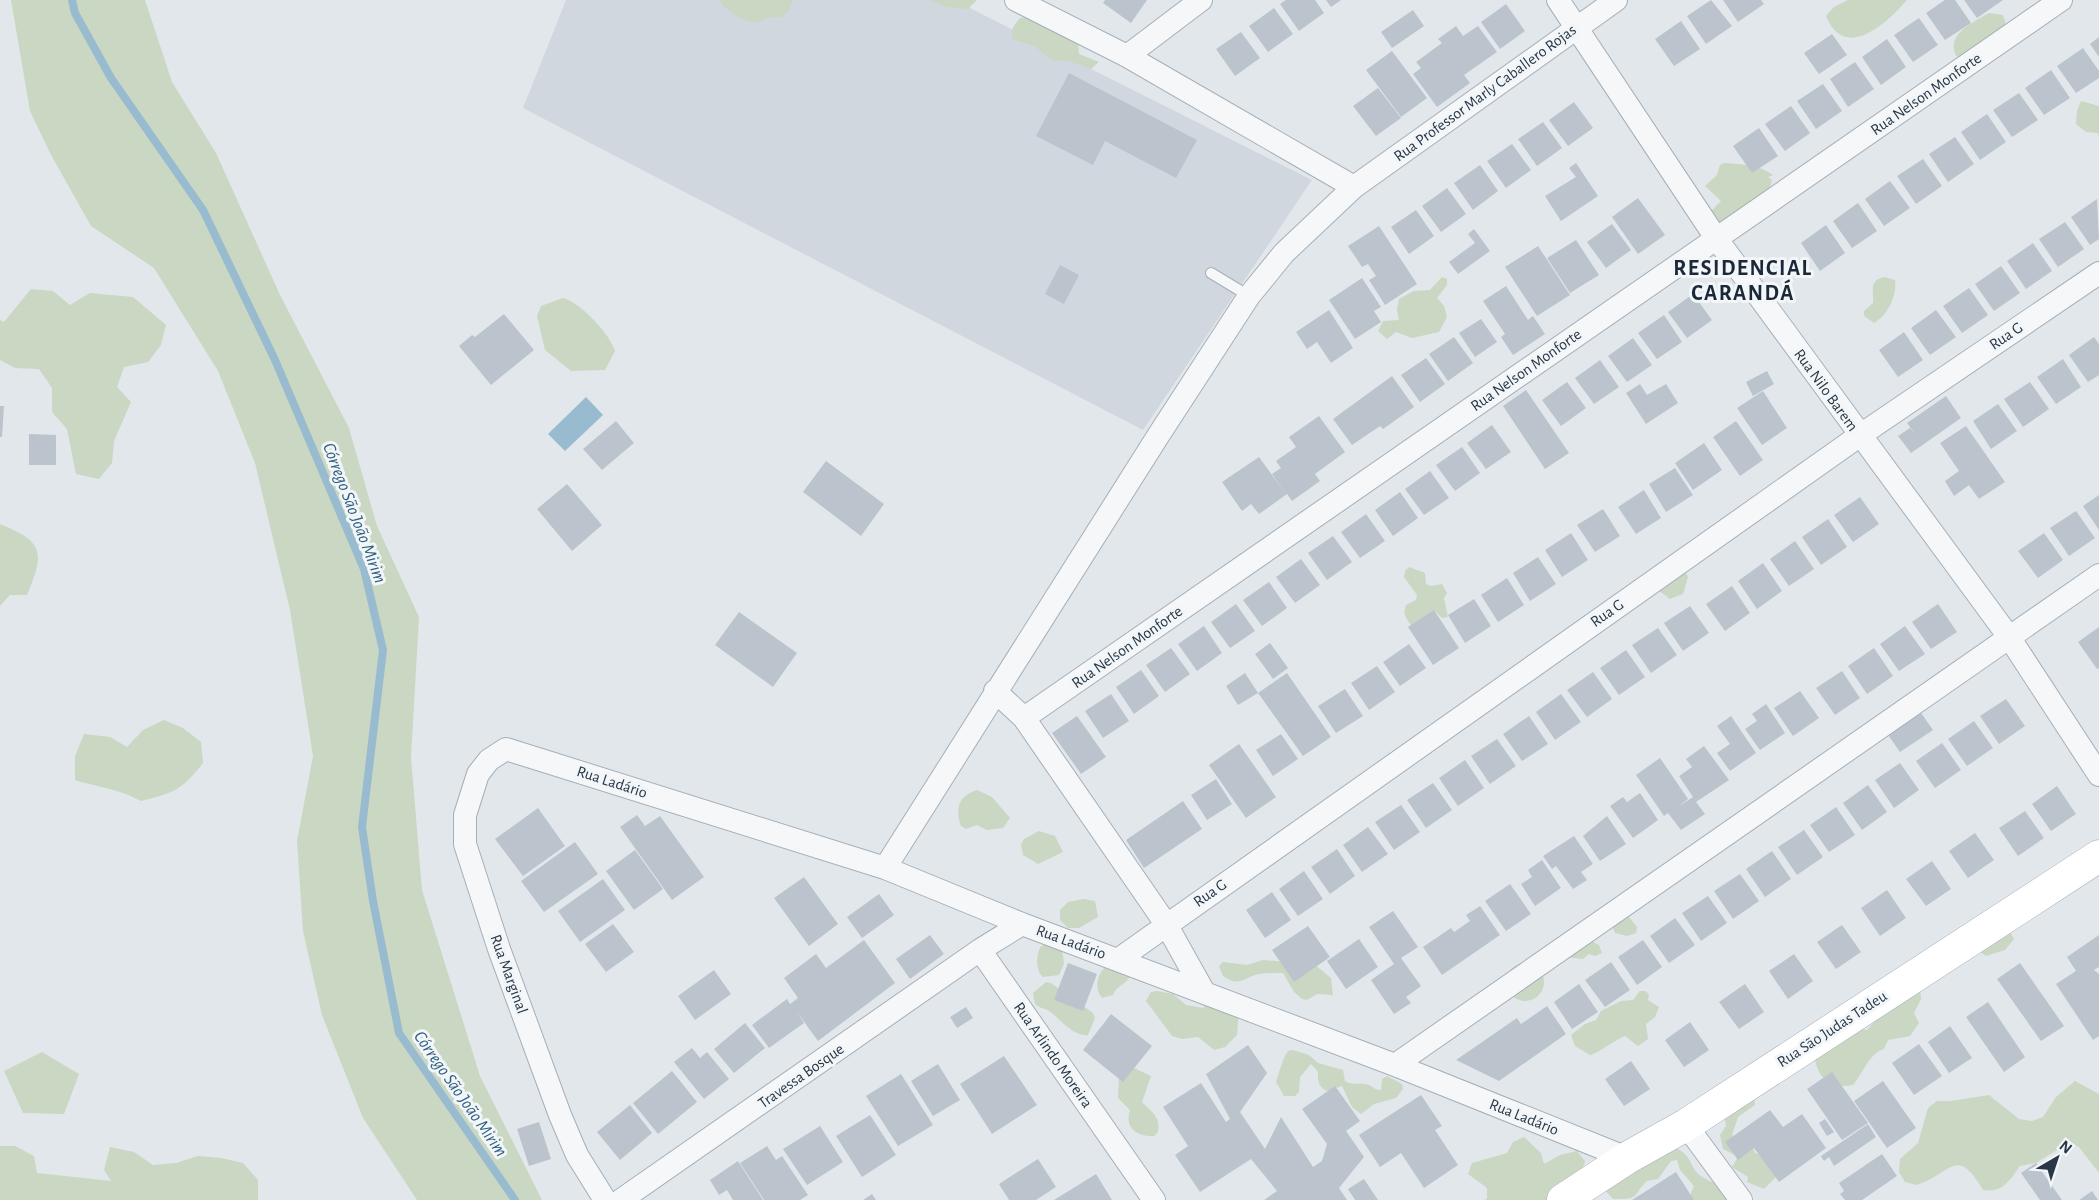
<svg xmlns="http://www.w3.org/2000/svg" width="2099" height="1200" viewBox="0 0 2099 1200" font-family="'Alegreya Sans',sans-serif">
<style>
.built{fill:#d0d7de}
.green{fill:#cad7c2}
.water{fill:#99bbcf}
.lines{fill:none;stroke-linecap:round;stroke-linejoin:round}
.stream{stroke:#99bbcf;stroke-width:8}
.building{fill:#bbc4cc}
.lane-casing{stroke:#a6afb7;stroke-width:12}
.street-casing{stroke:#a6afb7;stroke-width:24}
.secondary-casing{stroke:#a6afb7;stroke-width:33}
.lane{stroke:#f5f7f9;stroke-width:10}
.street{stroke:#f5f7f9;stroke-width:22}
.secondary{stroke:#fff;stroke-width:32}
.labels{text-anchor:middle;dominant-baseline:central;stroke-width:6;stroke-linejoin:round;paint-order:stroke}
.street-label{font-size:16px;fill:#283746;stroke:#f2f6f9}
.water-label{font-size:18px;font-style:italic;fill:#2d5d7f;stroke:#f2f6f9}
.district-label{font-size:22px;font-weight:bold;letter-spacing:1.5px;fill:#1a2837;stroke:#f2f6f9}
</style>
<rect width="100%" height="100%" fill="#e2e7ec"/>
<path class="built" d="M566 0H954L1312 180 1143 430 523 108Z"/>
<path class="green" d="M11 0H145L172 82 216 153 280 295 349 428 377 526 419 617 411 757 422 890 480 1076 542 1200H417L363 1118 322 1015 303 931 297 841 313 756 290 610 255 463 218 371 154 268 91 226 50 153 30 111Z
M719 0H793L789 10 781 18C772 15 766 20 757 22 745 24 725 10 719 0Z
M930 0H977L968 9 946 7Z
M1848 0H1907C1888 22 1845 63 1826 16L1834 7Z
M1989 13 2003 15 2006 25 1962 58 1956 56C1946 34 1972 23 1989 13Z
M1030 17 1059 35 1078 42 1079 54 1099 62 1091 69 1069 61 1052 60 1034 46 1012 39 1013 27 1020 18Z
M2081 101 2099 106V137L2098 133 2086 132 2076 124 2077 111Z
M1724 163C1741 164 1760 165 1773 175L1768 177 1772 180 1769 190 1724 230 1709 213 1721 201 1705 186 1717 175 1720 165Z
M1442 277 1447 279V285L1437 298 1444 306 1447 317 1439 332 1412 338 1396 332 1387 339 1378 331 1383 321 1399 320 1397 309 1399 299 1414 291 1430 290Z
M1885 277 1895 280C1897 296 1888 315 1874 323L1864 316V311L1873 303C1874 291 1868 280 1885 277Z
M31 289 53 291 70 305 90 293 133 297 166 325 161 345 148 362 124 367 117 387 131 402 114 441 112 463 99 479 76 474 67 429 52 412V388L39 369 15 368 0 360V320L4 322Z
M563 298C580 302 610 334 615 351L605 370 571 371 545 350 537 316 541 306Z
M0 524C44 542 45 552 27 595H10L0 606Z
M1409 567 1425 573 1426 584 1431 586 1442 584 1447 593 1444 598 1448 617 1442 618 1435 611 1421 625H1411C1405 617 1403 614 1406 605L1416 600 1417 595 1404 577 1405 571Z
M1685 572 1688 577 1683 594 1670 599 1658 590Z
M164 720 183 728 201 742 203 763C182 790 174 793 141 801 117 788 100 788 75 780V756L84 734 110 737 127 747 143 730Z
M977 790 992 797 1010 818 1003 828 987 830 977 825 966 829 961 826C955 809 958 796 977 790Z
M1039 831 1055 836 1063 852 1038 864 1023 855 1021 844 1024 839Z
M1084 899 1095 901 1098 917 1079 928H1068L1060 920V910L1068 902Z
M1624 911 1637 927 1636 933 1627 936 1615 933 1612 925Z
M2010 932 2014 939 2005 950 1986 956 1979 951Z
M1587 939 1599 945 1602 953 1595 956 1589 954 1583 959 1565 957Z
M1052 943 1062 948 1064 964 1059 975 1043 977C1035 970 1036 954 1041 946Z
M1263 960 1314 964 1331 978 1333 995 1317 994 1307 1000 1302 999 1294 992 1283 973C1276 973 1267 973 1259 974 1244 977 1240 988 1223 976L1219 966 1223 962 1247 965Z
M1506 982a19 19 0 1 1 38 0a19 19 0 1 1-38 0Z
M1109 964 1131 975C1127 984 1116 986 1113 995L1102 998C1093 987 1098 971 1109 964Z
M1046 982 1051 983 1093 1013 1095 1018 1088 1035C1075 1037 1061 1021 1052 1013 1047 1008 1040 1009 1035 1004L1033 993Z
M1920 988 1921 999 1914 1013 1919 1023 1910 1036 1888 1040 1884 1049C1869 1053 1863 1074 1853 1085 1826 1091 1814 1072 1814 1048L1856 1028 1867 1030 1882 1013 1893 1009Z
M1157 991 1173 994 1186 1005 1203 1008 1210 999 1239 1007 1237 1035 1225 1047 1214 1050 1198 1037 1182 1039 1172 1036 1146 1001 1151 992Z
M1640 991H1645L1649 994 1648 1000 1659 1007 1655 1017 1646 1024 1648 1039 1638 1046 1625 1036C1613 1041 1597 1054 1590 1055L1575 1046 1571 1035 1585 1024 1596 1020 1601 1011 1621 1001 1633 1000Z
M1293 1050 1309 1055 1318 1063 1343 1070 1345 1081C1353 1086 1358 1082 1366 1084 1373 1086 1374 1090 1381 1090L1382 1079 1387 1076 1402 1084 1403 1089 1396 1098 1374 1104 1361 1114 1352 1107 1342 1086 1327 1091C1318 1087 1318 1081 1318 1072L1311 1064 1300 1077 1299 1092 1295 1096H1284L1276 1082C1279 1073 1283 1057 1288 1051Z
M42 1052 79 1074 64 1114 23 1113 4 1071Z
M1132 1067 1151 1076 1142 1102C1151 1112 1161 1116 1158 1132L1154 1136C1137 1137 1124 1128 1130 1110L1118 1098 1119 1076Z
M2075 1081 2099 1094V1173L2079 1147 2068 1143 2036 1163 2020 1166C2009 1181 2003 1193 1983 1190 1956 1145 1953 1173 1917 1185L1905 1182 1899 1172 1900 1159 1918 1143 1928 1108 1937 1101H1951L1989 1095 2019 1119 2032 1121 2043 1117 2056 1097Z
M1754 1096 1755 1105 1738 1117 1732 1135 1753 1148 1755 1153 1763 1155 1775 1169V1178L1764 1189 1747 1182 1748 1177 1732 1167 1738 1157 1723 1149 1720 1135 1726 1126 1724 1114Z
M1524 1137 1541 1153 1544 1164 1560 1155 1577 1151 1585 1161C1582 1178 1565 1195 1547 1200 1531 1200 1501 1200 1484 1200L1487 1199V1188L1468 1174 1472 1163 1507 1153 1513 1142Z
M0 1146H15L34 1156 37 1173 111 1181 104 1170 110 1147 134 1152 153 1165 176 1163 198 1156 221 1158 243 1163 258 1180V1200H0Z
M1671 1146C1695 1155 1688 1167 1701 1176 1719 1188 1716 1177 1730 1200H1688L1694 1186 1680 1170 1677 1160 1671 1161 1658 1179 1647 1181C1632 1195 1641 1200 1613 1199L1601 1186Z"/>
<path class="water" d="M586 397 603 415 565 451 548 434Z"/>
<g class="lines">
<path class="stream" d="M72 0 75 13 111 78 203 210 275 360 364 569 383 650 362 827 373 901 399 1033 515 1200"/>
</g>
<path class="building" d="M1105 0H1147L1131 23 1103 3Z
M1286 0H1315L1324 13 1299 31 1280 4Z
M1326 0H1341L1331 7Z
M1711 0 1732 26 1706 44 1687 16Z
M1723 0H1761L1764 4 1738 22Z
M1945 0H1955L1971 23 1945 40 1926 13Z
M1964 0H2003L1977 18Z
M1506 4 1525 31 1500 49 1481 22Z
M1274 8 1293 34 1268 52 1249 26Z
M1413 10 1424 26 1392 48 1381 32Z
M1919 18 1938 45 1913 62 1894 35Z
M1681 21 1700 49 1674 66 1655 39Z
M1456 26 1463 36 1478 26 1497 52 1464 75 1470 83 1437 107 1413 74 1421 68 1416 62 1442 43 1438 39Z
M1241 32 1260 58 1235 76 1216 49Z
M1832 34 1847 55 1819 74 1804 53Z
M2099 37V57L2090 44Z
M1887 39 1906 67 1881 85 1862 57Z
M2083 48 2099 71V78L2076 93 2057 66Z
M1392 51 1427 98 1401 117 1366 70Z
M1855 62 1874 89 1848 107 1830 79Z
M2051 70 2070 98 2044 115 2025 88Z
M1069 73 1197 140 1176 178 1105 141 1093 165 1036 136Z
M1823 84 1842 111 1816 129 1797 101Z
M1378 88 1401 118 1376 136 1353 106Z
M2019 93 2038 120 2012 137 1993 110Z
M1574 102 1593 128 1568 146 1549 120Z
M1791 106 1810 133 1785 151 1765 124Z
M1987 114 2006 142 1980 160 1961 132Z
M1543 122 1562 148 1537 166 1518 139Z
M1759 128 1778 156 1752 173 1733 146Z
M1955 137 1974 164 1948 182 1929 154Z
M1512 144 1531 170 1506 188 1487 161Z
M1923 159 1942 186 1916 204 1897 176Z
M1576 163 1598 196 1561 221 1545 196 1576 177 1569 168Z
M1480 165 1498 191 1473 210 1454 183Z
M1890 181 1910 208 1884 226 1865 199Z
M1447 188 1466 214 1441 232 1422 206Z
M1638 198 1665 235 1638 254 1612 217Z
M2097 199 2099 239 2090 245 2071 217Z
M1858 203 1877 231 1852 248 1833 221Z
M1416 210 1434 236 1409 254 1391 227Z
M2065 222 2084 249 2058 267 2039 239Z
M1612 224 1631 250 1606 268 1587 242Z
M1826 225 1845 253 1820 271 1801 243Z
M1379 226 1417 284 1385 305 1369 280 1376 276 1368 264 1362 267 1348 246Z
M1474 229 1490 251 1458 274 1449 262 1475 243 1468 234Z
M1576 240 1599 275 1570 293 1547 258Z
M2033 243 2052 271 2026 289 2007 261Z
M1538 246 1570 295 1537 316 1505 267Z
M1060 265 1079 275 1064 304 1045 294Z
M2001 266 2020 293 1994 311 1975 284Z
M1362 278 1381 307 1374 311 1381 322 1355 339 1329 300Z
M1506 286 1528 320 1533 316 1545 334 1513 355 1501 337 1505 334 1483 301Z
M1969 288 1988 315 1962 333 1943 306Z
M1693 294 1712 320 1687 338 1668 312Z
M1329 310 1353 348 1331 363 1317 342 1307 349 1296 332Z
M1936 310 1956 337 1930 355 1911 328Z
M504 314 534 350 491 385 459 346 472 335 475 337Z
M1664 315 1682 342 1657 359 1638 333Z
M1481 319 1497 342 1475 357 1459 333Z
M1904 332 1923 360 1898 377 1879 350Z
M1454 337 1473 363 1448 381 1429 354Z
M2094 337 2099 344V375L2088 382 2069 355Z
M1633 338 1652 365 1627 382 1608 356Z
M1426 358 1445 384 1420 402 1401 375Z
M2063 359 2081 387 2056 404 2037 377Z
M1600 360 1619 387 1594 404 1575 378Z
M1767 371 1774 384 1753 396 1746 382Z
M1392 376 1414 407 1383 429 1380 426 1352 445 1333 419Z
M1567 382 1586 408 1561 426 1542 400Z
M2030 382 2049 409 2023 427 2004 399Z
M1640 384 1647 395 1666 384 1678 403 1646 424 1626 393Z
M1526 390 1569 453 1545 469 1503 406Z
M1763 391 1787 428 1762 445 1737 408Z
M1946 396 1961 418 1911 453 1898 436 1910 428 1916 435 1907 423Z
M1998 404 2017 431 1991 449 1973 421Z
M0 406H4L2 437H0Z
M1319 416 1345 452 1315 474 1320 481 1292 501 1287 494 1259 514 1251 504 1242 511 1222 482 1259 457 1285 493 1272 474 1281 468 1276 461 1296 447 1289 437Z
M616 421 634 443 602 470 583 449Z
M1736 421 1763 460 1740 476 1713 437Z
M1492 425 1511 452 1486 469 1467 443Z
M1966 426 2005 482 1979 499 1969 485 1954 496 1945 481 1959 471 1940 443Z
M29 434 56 435V465H29Z
M1704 443 1722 470 1693 490 1675 463Z
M1462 447 1480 473 1455 491 1436 465Z
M826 461 884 504 861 536 803 492Z
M1675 468 1693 495 1666 512 1649 484Z
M1430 471 1449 498 1424 515 1405 489Z
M567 484 602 525 572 551 537 509Z
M1644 490 1661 518 1636 534 1618 507Z
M1400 492 1418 518 1393 536 1375 510Z
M2099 495V530L2083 506Z
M1860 497 1879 524 1853 542 1834 515Z
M1603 509 1620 536 1595 552 1577 525Z
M2076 511 2095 538 2069 556 2050 528Z
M1366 514 1385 541 1360 558 1341 532Z
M1828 519 1847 547 1821 565 1802 537Z
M1571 533 1588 560 1562 577 1545 550Z
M2044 533 2063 560 2038 578 2018 551Z
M1333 536 1352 562 1327 580 1308 553Z
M1795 541 1814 569 1789 586 1770 559Z
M1538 557 1556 584 1530 601 1513 573Z
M1301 559 1320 585 1295 603 1276 577Z
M1763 563 1782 591 1757 609 1738 581Z
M1507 578 1524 605 1498 622 1481 595Z
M1269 582 1287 608 1262 626 1243 600Z
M1732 586 1750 613 1725 631 1706 604Z
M1474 599 1491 626 1465 643 1448 615Z
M1236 604 1255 631 1230 648 1211 622Z
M1938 604 1957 632 1931 649 1912 622Z
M1690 606 1709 633 1683 651 1664 623Z
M1434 610 1459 648 1433 665 1408 627Z
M739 612 797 653 773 687 715 645Z
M1204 626 1222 653 1197 671 1178 644Z
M1905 626 1925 654 1899 671 1880 644Z
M2099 627V668L2097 669 2078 642Z
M1658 628 1677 655 1651 673 1632 645Z
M1270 643 1288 668 1273 679 1255 654Z
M1409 644 1426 668 1400 686 1383 662Z
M1171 648 1190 674 1165 692 1146 665Z
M1874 648 1893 676 1867 694 1848 666Z
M1626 650 1645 677 1619 695 1600 668Z
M1377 666 1395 692 1369 710 1351 683Z
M1141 670 1159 696 1134 714 1116 687Z
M1842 671 1860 698 1835 715 1816 688Z
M1593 672 1612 699 1587 717 1567 690Z
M1245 673 1258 693 1287 673 1331 737 1303 756 1258 693 1238 705 1226 686Z
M1345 689 1363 716 1336 733 1318 706Z
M1800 691 1819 718 1793 736 1774 708Z
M1111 694 1129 721 1103 738 1085 711Z
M1561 694 1581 722 1555 740 1536 712Z
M2006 699 2025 726 1999 744 1980 716Z
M1766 704 1785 733 1760 750 1745 729 1757 721 1752 714Z
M1919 710 1933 730 1900 752 1886 732Z
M1077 716 1106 757 1081 774 1052 733Z
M1529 716 1548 744 1522 761 1503 734Z
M1731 716 1756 753 1730 771 1717 753 1730 744 1717 726Z
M1974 721 1993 748 1967 766 1948 739Z
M1281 734 1298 759 1273 776 1256 750Z
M1497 739 1516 766 1490 784 1471 756Z
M1942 743 1961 770 1935 788 1916 761Z
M1239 744 1276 797 1246 818 1209 765Z
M1704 746 1729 780 1696 802 1705 814 1681 830 1668 813 1664 816 1636 775 1660 758 1688 799 1679 806 1693 797 1679 776 1692 767 1686 759Z
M1465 760 1484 788 1458 806 1439 778Z
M1900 763 1919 790 1894 808 1875 780Z
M1216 779 1232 804 1207 820 1191 795Z
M1433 783 1452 810 1426 828 1407 800Z
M1868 785 1887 812 1862 830 1843 803Z
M2057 786 2076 814 2051 831 2032 804Z
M1640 793 1658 820 1633 838 1610 806 1623 797 1627 802Z
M1183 801 1202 829 1144 868 1126 840Z
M1401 805 1420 832 1394 850 1375 822Z
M1836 807 1855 835 1829 852 1810 825Z
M538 808 565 846 523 876 495 839Z
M2025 811 2044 838 2018 856 1999 828Z
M637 815 645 826 660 816 704 877 672 900 620 827Z
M1607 816 1626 844 1600 861 1583 836Z
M1368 827 1388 854 1362 872 1343 845Z
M1804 830 1823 857 1797 875 1778 847Z
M1975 833 1994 860 1968 878 1949 851Z
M1574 836 1593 864 1581 872 1587 880 1573 889 1556 866 1552 869 1543 856Z
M575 842 598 874 544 912 521 881Z
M1337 849 1355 876 1330 894 1311 867Z
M635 850 663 889 634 910 606 871Z
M1772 851 1791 879 1765 897 1746 869Z
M1542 860 1561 888 1535 906 1521 884 1532 877 1528 870Z
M1932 861 1951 889 1926 906 1906 879Z
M1304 871 1323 899 1298 916 1279 889Z
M1740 874 1759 901 1733 919 1714 891Z
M804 877 838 924 809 946 774 898Z
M603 879 625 910 580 942 558 911Z
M1510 884 1531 914 1506 931 1485 901Z
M1887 890 1906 918 1880 936 1861 908Z
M1272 892 1291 920 1265 938 1246 910Z
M879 894 894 915 862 938 847 917Z
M1708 896 1727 923 1701 941 1682 913Z
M1480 906 1500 935 1442 975 1423 947 1451 928 1454 932 1470 921 1466 915Z
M1393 911 1418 947 1401 958 1421 986 1406 997 1411 1003 1394 1014 1371 980 1394 964 1369 927Z
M1675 918 1695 945 1669 963 1650 936Z
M613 924 634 952 606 972 585 944Z
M1842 925 1861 952 1836 969 1817 942Z
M1308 926 1330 957 1294 982 1272 950Z
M930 935 944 954 910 979 896 959Z
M2099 935V967L2094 970 2099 974V1036L2093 1040 2056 984 2076 971 2067 957Z
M1359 939 1378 967 1346 989 1327 961Z
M864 940 895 983 818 1041 797 1012 804 1023 769 1048 752 1025 787 999 790 1004 798 998 784 978 816 954 826 968Z
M1643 940 1662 967 1637 985 1618 957Z
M1794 954 1813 981 1788 999 1769 971Z
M1611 962 1630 990 1605 1007 1585 980Z
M1068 963 1097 974 1083 1011 1054 1000Z
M2020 963 2064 1026 2041 1041 1997 979Z
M714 970 731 994 695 1020 678 996Z
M1579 984 1598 1012 1572 1029 1554 1002Z
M1745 984 1764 1012 1739 1029 1719 1002Z
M1988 1002 2025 1057 2004 1072 1966 1017Z
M1547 1006 1566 1034 1499 1081 1456 1060 1517 1018 1521 1024Z
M966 1007 973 1018 957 1028 950 1017Z
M1111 1014 1152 1046 1123 1082 1083 1050Z
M1690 1022 1709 1050 1684 1067 1665 1040Z
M745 1023 765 1048 734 1073 714 1049Z
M1950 1026 1972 1058 1949 1073 1928 1042Z
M1919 1044 1942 1076 1914 1095 1892 1063Z
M1248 1045 1267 1073 1240 1112 1265 1149 1281 1117 1313 1167 1322 1161 1327 1144 1302 1109 1335 1086 1360 1121 1346 1131 1364 1157 1339 1188 1347 1200H1264L1277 1191 1251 1159 1200 1192 1175 1155 1188 1146 1163 1107 1201 1083 1226 1122 1230 1119 1206 1074Z
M692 1048 700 1058 707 1052 729 1079 704 1099 674 1062Z
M1004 1056 1037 1105 992 1134 960 1084Z
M1631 1061 1650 1089 1624 1106 1605 1079Z
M938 1064 960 1100 933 1116 911 1081Z
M672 1071 697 1102 658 1134 633 1103Z
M1832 1072 1868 1123 1842 1140 1807 1089Z
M901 1074 933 1125 898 1146 866 1096Z
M1883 1081 1916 1128 1887 1148 1854 1101Z
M1421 1095 1442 1126 1435 1130 1458 1165 1424 1188 1401 1153 1380 1167 1359 1135Z
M630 1105 652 1133 620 1160 597 1132Z
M1770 1110 1783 1127 1802 1114 1826 1148 1779 1182 1754 1148 1738 1160 1725 1142Z
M870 1115 896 1155 862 1177 836 1136Z
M1825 1119 1834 1132 1827 1136 1819 1123Z
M539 1122 551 1159 529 1166 517 1129Z
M1868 1124 1876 1137 1834 1166 1829 1157 1824 1161 1821 1156Z
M820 1126 843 1162 807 1185 783 1149Z
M767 1146 776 1160 782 1156 808 1195 800 1200H764L740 1163Z
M1882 1154 1897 1176 1862 1200H1845L1840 1194 1844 1191 1839 1183Z
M1038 1159 1056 1187 1036 1200H1009L999 1184Z
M738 1161 763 1200H733L727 1190 719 1195 710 1180Z
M2036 1163 2062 1200H2040L2021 1173Z
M1676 1172 1694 1200H1632Z
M1096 1174 1112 1200H1054Z
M1364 1179 1378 1200H1355L1348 1189Z
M2092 1191 2098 1200H2079Z
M872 1194 876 1200H863Z"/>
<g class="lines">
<g class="lane-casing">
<path id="lane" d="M1211 273 1249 296"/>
</g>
<g class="street-casing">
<path id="street" d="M1016 0 1127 56 1354 187
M1558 0 1716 238 2009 637 2099 775
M1127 56 1201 0
M995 691 1024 718 2061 0
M1024 718 1166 924 1204 992
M885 868 1158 436 1249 296 1284 253 1354 187 1616 0
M1022 924 980 950 1154 1200
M1119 959 1859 436 2099 273
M1395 1065 2099 575
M1686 1125 1741 1200
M605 1200 577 1155 560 1115 499 949 465 844V815L478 774 489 760 506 749 885 868 1022 924 1395 1065 1627 1158
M621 1200 980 950"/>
</g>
<g class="secondary-casing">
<path id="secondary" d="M1563 1200 1627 1158 1686 1125 2099 856"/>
</g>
<use href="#lane" class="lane"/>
<use href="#street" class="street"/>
<use href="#secondary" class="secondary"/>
</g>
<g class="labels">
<g class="street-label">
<text transform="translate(1485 93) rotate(-36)">Rua Professor Marly Caballero Rojas</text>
<text transform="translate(1926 94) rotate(-35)">Rua Nelson Monforte</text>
<text transform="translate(2006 336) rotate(-34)">Rua G</text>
<text transform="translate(1526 370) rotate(-35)">Rua Nelson Monforte</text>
<text transform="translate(1826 390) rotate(54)">Rua Nilo Barem</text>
<text transform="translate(1607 613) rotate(-35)">Rua G</text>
<text transform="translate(1127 647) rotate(-35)">Rua Nelson Monforte</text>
<text transform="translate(612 782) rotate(18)">Rua Ladário</text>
<text transform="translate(1210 893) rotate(-35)">Rua G</text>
<text transform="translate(1071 942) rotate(20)">Rua Ladário</text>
<text transform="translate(509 974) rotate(70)">Rua Marginal</text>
<text transform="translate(1832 1029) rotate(-33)">Rua São Judas Tadeu</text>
<text transform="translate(1053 1055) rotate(55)">Rua Arlindo Moreira</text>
<text transform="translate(801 1076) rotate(-35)">Travessa Bosque</text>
<text transform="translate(1524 1117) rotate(22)">Rua Ladário</text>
</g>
<g class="water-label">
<text transform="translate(354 513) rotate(69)">Córrego São João Mirim</text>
<text transform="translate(460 1094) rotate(55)">Córrego São João Mirim</text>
</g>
<g class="district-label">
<text x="1743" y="268">RESIDENCIAL<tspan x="1743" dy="25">CARANDÁ</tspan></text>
</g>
</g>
<g transform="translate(2057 1158) rotate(39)" stroke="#f2f6f9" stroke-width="4.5" paint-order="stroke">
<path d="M0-4.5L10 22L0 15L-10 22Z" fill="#283746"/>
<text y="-9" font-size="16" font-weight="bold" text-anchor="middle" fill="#283746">N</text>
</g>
</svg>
